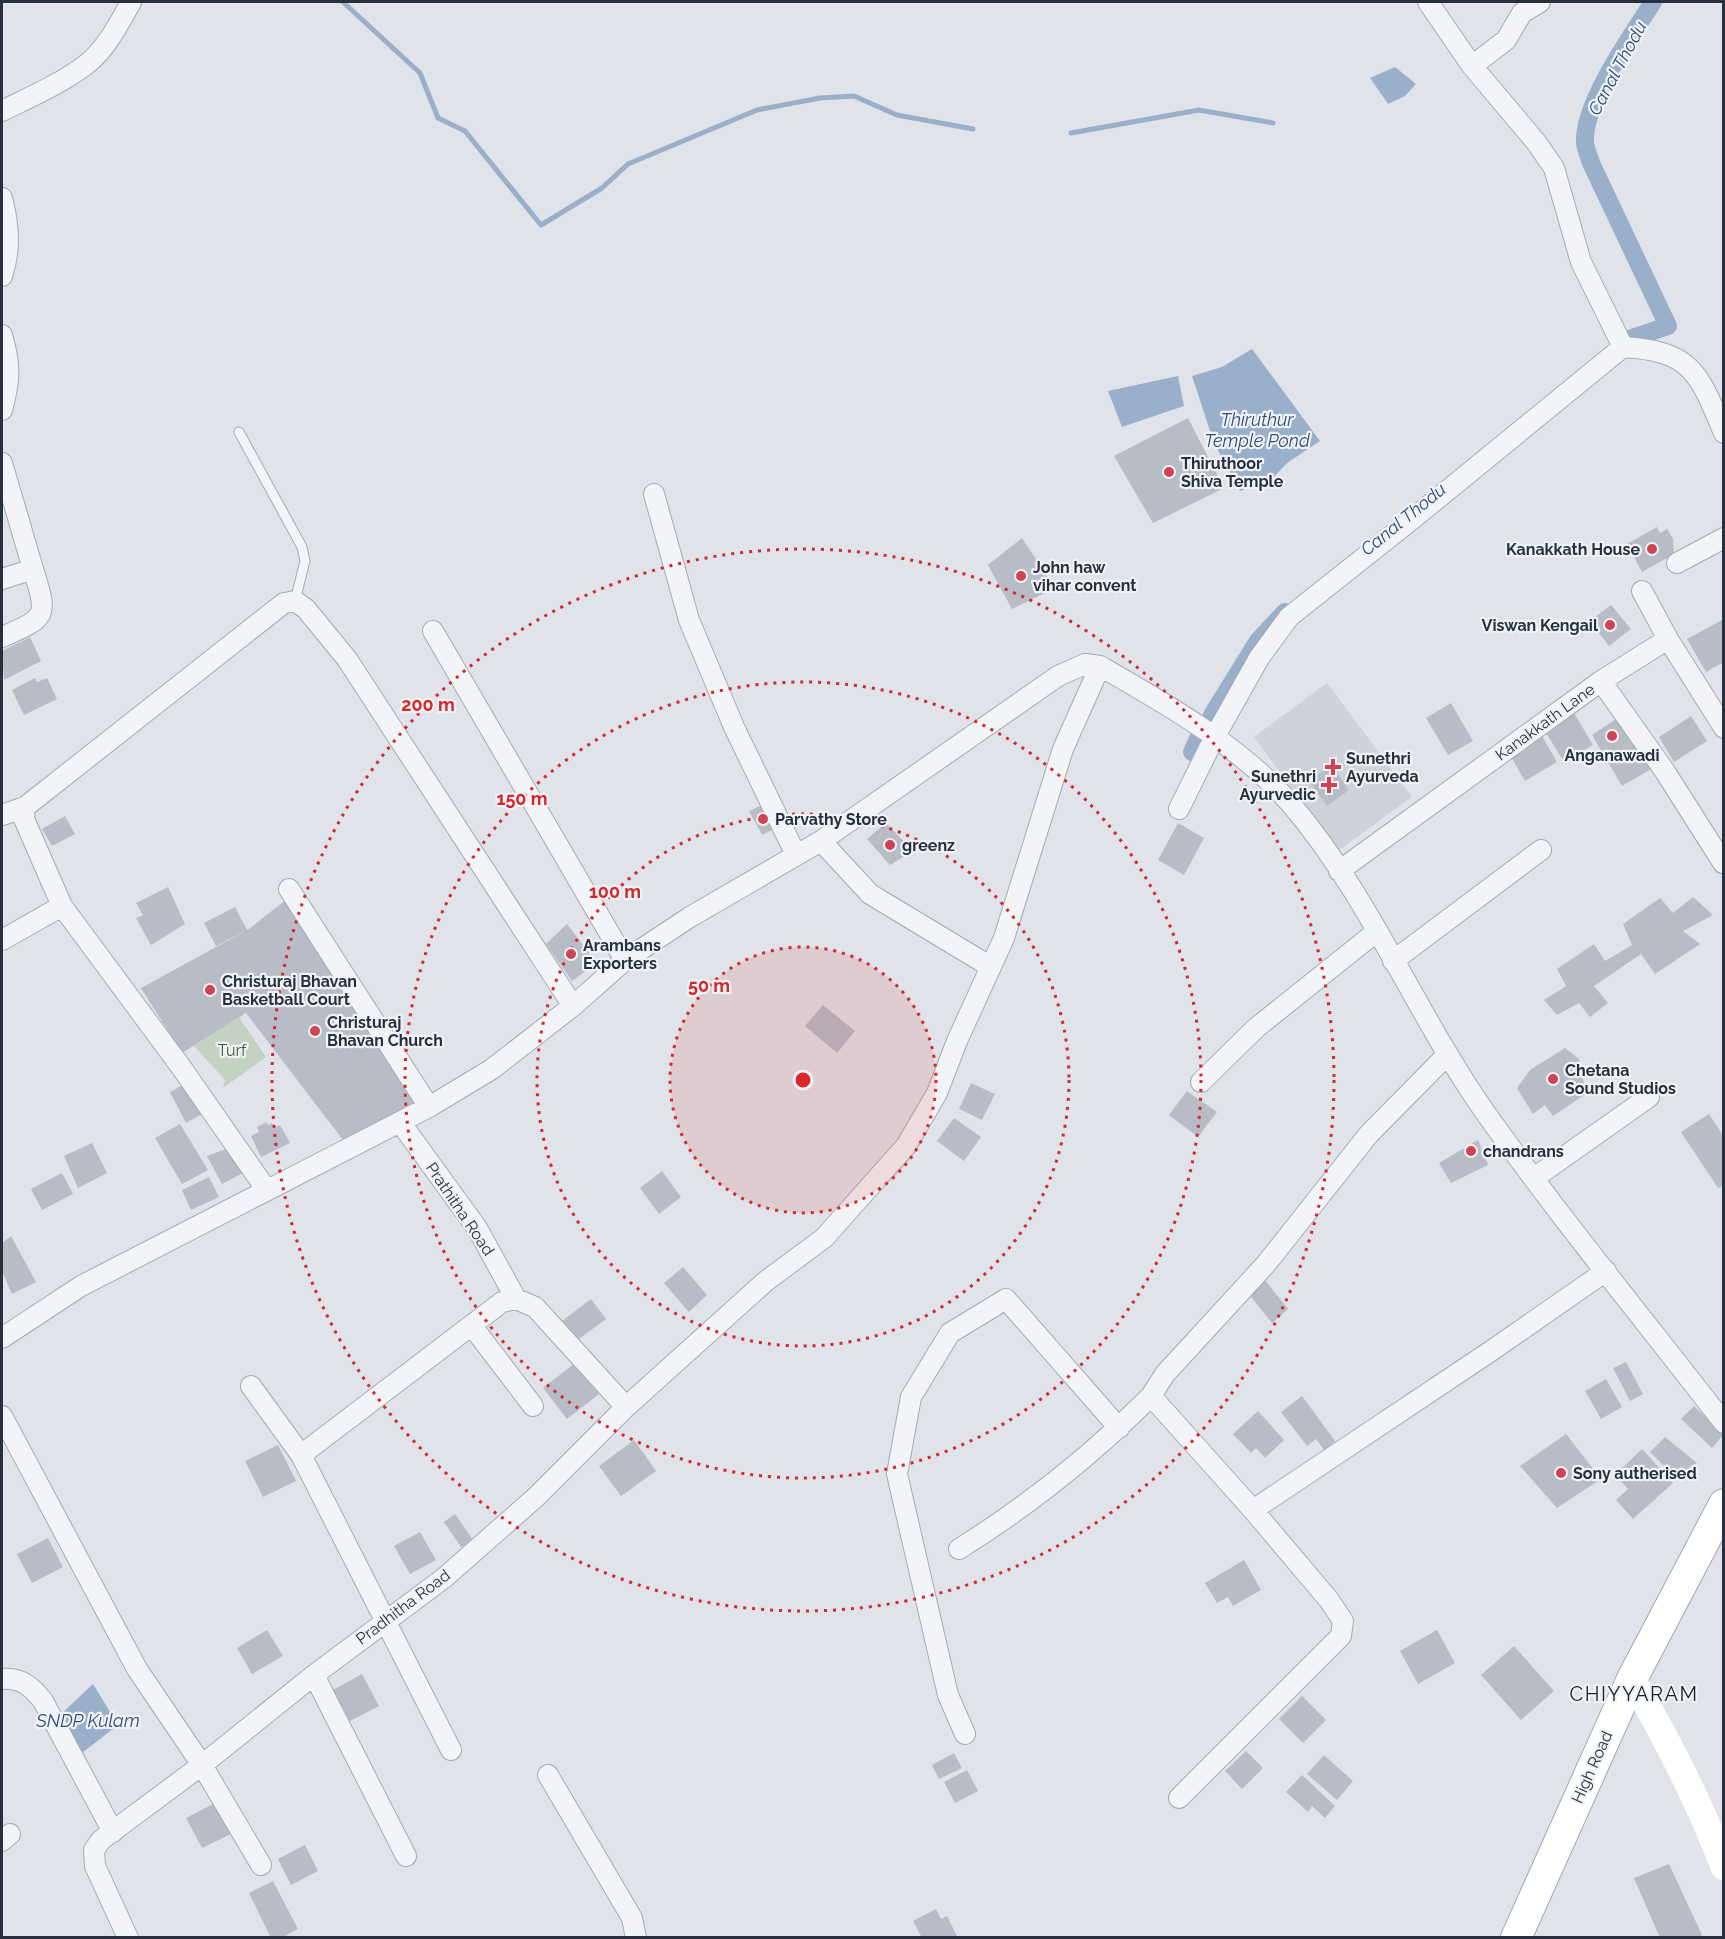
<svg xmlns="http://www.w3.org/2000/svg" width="1725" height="1939" viewBox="0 0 1725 1939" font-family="Raleway,sans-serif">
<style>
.built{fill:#ced2db}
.green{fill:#c4d3c1}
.water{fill:#9aafc9}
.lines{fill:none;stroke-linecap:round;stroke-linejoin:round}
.stream{stroke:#9aafc9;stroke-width:5}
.canal{stroke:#9aafc9;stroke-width:18}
.building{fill:#b7bcc6}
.lane-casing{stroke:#a5aab3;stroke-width:11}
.street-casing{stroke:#a5aab3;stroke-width:22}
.primary-casing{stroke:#9fa6b5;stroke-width:32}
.lane{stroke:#f2f4f7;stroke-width:9}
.street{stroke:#f2f4f7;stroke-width:20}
.secondary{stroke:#fff;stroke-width:27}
.primary{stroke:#fff;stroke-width:30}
.ring{fill:none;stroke:#d62828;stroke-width:3;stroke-dasharray:3 6}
.poi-dot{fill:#cf4452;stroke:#eff2f6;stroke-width:2}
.labels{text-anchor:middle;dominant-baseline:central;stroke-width:4.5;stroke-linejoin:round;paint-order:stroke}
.poi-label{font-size:16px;font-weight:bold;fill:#283040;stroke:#eff2f6;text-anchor:start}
.street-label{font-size:16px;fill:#283040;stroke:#eff2f6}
.park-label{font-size:16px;fill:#3b5c35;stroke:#eff2f6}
.water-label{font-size:18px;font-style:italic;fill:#324c74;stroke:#eff2f6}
.quarter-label{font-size:20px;letter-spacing:1.5px;fill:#1a2131;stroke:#eff2f6}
.centre{fill:#d62828;stroke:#eff2f6;stroke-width:3}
.ring-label{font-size:18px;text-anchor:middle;font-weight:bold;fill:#d62828;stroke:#eff2f6;stroke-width:4.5;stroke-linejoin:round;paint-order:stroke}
</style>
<rect width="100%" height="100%" fill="#e0e3e9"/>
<path class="built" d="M1327 683 1412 797 1338 851 1254 737Z"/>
<path class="green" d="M239 1017 266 1057 223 1088 225 1080 194 1046Z"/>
<path class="water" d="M1395 67 1416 84 1405 96 1388 104 1370 78Z
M1252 349 1320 441 1287 463 1272 479 1240 491 1214 443 1192 376 1222 367Z
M1178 376 1184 406 1122 427 1108 391Z
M93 1684 118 1725 78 1756 58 1717Z"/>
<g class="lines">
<path class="stream" d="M343 2 420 73 438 118 465 131 541 225 602 188 628 164 757 110 820 98 854 96 897 115 973 129
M1071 133 1199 110 1273 123"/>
<path class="canal" d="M1626 340 1668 326 1591 163C1589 156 1585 148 1585 141 1584 102 1632 35 1653 2
M1212 715 1258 641 1285 612
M1192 752 1198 739"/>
</g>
<path class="building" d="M1188 418 1224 488 1153 523 1114 456Z
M1657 527 1660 533 1667 529 1673 539 1674 554 1642 572 1627 544Z
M1022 538 1055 588 1012 609 988 565Z
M1611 605 1631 629 1609 646 1590 621Z
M1724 619V662L1706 672 1687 639Z
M30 637 41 661 4 680 2 651Z
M35 678 37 682 47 678 57 699 24 715 12 690Z
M1451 703 1473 741 1448 755 1426 718Z
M1574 713 1593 745 1564 762 1545 731Z
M1691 716 1707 741 1674 762 1659 737Z
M1619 717 1653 768 1622 786 1592 735Z
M1542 736 1557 762 1525 781 1510 755Z
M1331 765 1349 790 1327 806 1309 781Z
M766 803 776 828 762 835 749 811Z
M65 816 75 834 52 846 42 829Z
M886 823 913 851 890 865 867 839Z
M1178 823 1204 838 1184 875 1158 860Z
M168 887 185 924 151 945 136 918 143 915 136 903Z
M1693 897 1713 915 1683 931 1700 944 1655 974 1641 954 1594 986 1608 1003 1590 1017 1579 1003 1557 1015 1544 1000 1566 986 1557 969 1594 944 1605 961 1632 945 1623 924 1660 898 1673 913Z
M287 899 416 1105 343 1140 246 1013 182 1053 141 988 249 929Z
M235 907 247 930 216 946 204 923Z
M567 924 597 963 572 981 546 944Z
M823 1005 855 1031 837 1053 805 1026Z
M1565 1048 1579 1059 1586 1094 1553 1116 1545 1105 1533 1114 1517 1088 1530 1070Z
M971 1083 995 1094 982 1120 959 1109Z
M185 1084 202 1114 186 1123 170 1092Z
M1187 1091 1217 1112 1198 1137 1169 1115Z
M1709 1114 1724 1137V1185L1718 1188 1681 1132Z
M954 1118 981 1137 964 1161 937 1141Z
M266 1122 268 1125 272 1123 274 1128 280 1125 290 1143 261 1157 251 1136 259 1132 257 1127Z
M180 1124 208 1170 182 1184 155 1138Z
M1478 1140 1488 1165 1451 1183 1439 1163Z
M92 1143 107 1173 78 1188 64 1156Z
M226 1149 243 1173 222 1184 207 1156Z
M662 1171 681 1197 659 1214 640 1188Z
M62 1173 73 1194 42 1210 31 1189Z
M209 1177 219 1197 191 1210 182 1190Z
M11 1236 36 1282 12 1294 2 1271V1243Z
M683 1267 707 1295 689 1312 664 1283Z
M1264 1279 1288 1309 1272 1323 1247 1292Z
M591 1299 606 1319 576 1341 562 1321Z
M1626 1362 1643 1394 1630 1401 1613 1368Z
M575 1363 599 1394 567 1419 543 1388Z
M1606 1379 1622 1407 1601 1419 1585 1391Z
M1302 1396 1335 1441 1324 1450 1316 1439 1307 1446 1281 1412Z
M1694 1406 1724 1434 1712 1448 1681 1419Z
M1258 1411 1284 1440 1265 1458 1256 1448 1251 1453 1233 1434Z
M1566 1434 1601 1479 1557 1508 1520 1466Z
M1665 1437 1697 1463 1675 1477 1650 1452Z
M634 1440 656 1471 621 1496 599 1466Z
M278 1445 296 1481 263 1497 245 1461Z
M1642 1449 1673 1483 1633 1519 1616 1500 1628 1489 1615 1475Z
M455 1514 473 1540 461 1547 444 1522Z
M420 1532 436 1560 410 1574 394 1546Z
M48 1538 63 1567 32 1583 17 1554Z
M1244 1560 1261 1590 1233 1606 1228 1597 1217 1603 1205 1583Z
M267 1630 283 1656 252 1674 237 1648Z
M1437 1630 1455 1663 1418 1684 1400 1651Z
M1514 1646 1554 1691 1521 1720 1481 1675Z
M362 1674 379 1706 350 1721 333 1690Z
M1302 1696 1326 1720 1303 1743 1279 1719Z
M1246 1751 1263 1768 1242 1789 1225 1771Z
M954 1753 962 1768 939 1779 932 1765Z
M1324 1755 1353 1781 1337 1800 1307 1774Z
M967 1770 978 1791 955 1803 944 1782Z
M1302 1775 1335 1806 1325 1818 1312 1806 1308 1812 1286 1792Z
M217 1802 233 1833 202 1848 186 1818Z
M305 1845 318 1871 291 1885 278 1859Z
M1669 1864 1702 1935 1697 1938H1660L1634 1878Z
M273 1881 298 1929 281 1938H271L249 1893Z
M936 1909 941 1919 947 1916 957 1936 922 1938 913 1921Z"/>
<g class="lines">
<g class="lane-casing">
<path id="lane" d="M239 432 302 547 305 561 295 601"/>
</g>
<g class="street-casing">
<path id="street" d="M1428 2 1472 66 1536 142 1554 168 1581 262 1623 347
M1472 66 1506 40 1522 13 1540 2
M2 111C30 97 63 83 88 63 106 49 120 22 131 2
M2 198C9 224 11 250 2 276
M2 335C11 365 10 381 2 410
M2 463 33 569 2 579
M654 494 689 620 734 727 796 855
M1677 563 1724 538
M1642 591 1668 639 1724 728
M433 631 625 960
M2 637C48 617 48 617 33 569
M1601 681 1664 770 1723 863
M1179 809 1214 738 1259 658 1289 617 1410 521 1623 347C1693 351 1699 374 1724 433
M2 815 25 807
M821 841 870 894 991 967
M1339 871 1601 681 1668 639
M289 889 429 1107
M62 906 24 819 25 807 284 603 295 601 306 609 347 659 573 1006
M2 940 62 906 181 1067 266 1189
M1393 961 1541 850
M1448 1054 1369 1134 1266 1264 1165 1374 1151 1396 1253 1510 1491 1351 1606 1271
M1201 1082 1256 1028 1376 932
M400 1122 477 1228 516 1299
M1534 1178 1649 1097
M472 1326 533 1406
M2 1338 81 1286 429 1107 492 1069 573 1006 625 960 690 917 821 841 1058 676 1085 664 1100 666C1166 704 1239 745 1290 803 1370 896 1416 1015 1487 1115 1562 1220 1645 1321 1724 1423
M251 1386 301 1455 451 1750
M2 1416 137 1669 202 1765 261 1865
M301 1455 502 1302 516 1299 535 1307 626 1407
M959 1549C1028 1506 1094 1453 1151 1396
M314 1675 406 1856
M2 1679C21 1677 32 1687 43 1701L113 1832
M965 1734 948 1695 897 1474 911 1397 950 1333 1006 1299 1119 1428
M548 1775 632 1918 636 1938
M1179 1798 1341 1636 1343 1621 1329 1600 1253 1510
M2 1841 10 1834
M128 1938 95 1866 94 1850 101 1840 202 1765 314 1675 444 1578 536 1497 626 1407 766 1281 824 1238 906 1146 937 1093 957 1041 1004 938 1063 749 1100 666"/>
</g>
<g class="primary-casing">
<path id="primary" d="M1516 1938 1632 1679 1724 1504"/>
</g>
<use href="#lane" class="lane"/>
<use href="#street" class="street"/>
<path class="secondary" d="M1632 1679C1667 1739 1699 1801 1724 1867"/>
<use href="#primary" class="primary"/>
</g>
<circle cx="803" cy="1080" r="133" fill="#d62828" fill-opacity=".12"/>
<g class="ring">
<circle cx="803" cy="1080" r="133"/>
<circle cx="803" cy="1080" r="266"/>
<circle cx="803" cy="1080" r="398"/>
<circle cx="803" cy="1080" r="531"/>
</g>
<g class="poi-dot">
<circle cx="1169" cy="472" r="6"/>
<circle cx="1652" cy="549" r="6"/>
<circle cx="1021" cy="576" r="6"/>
<circle cx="1610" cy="625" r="6"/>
<circle cx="1612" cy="736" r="6"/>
<path d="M1330 758h6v6h6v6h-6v6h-6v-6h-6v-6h6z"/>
<path d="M1326 776h6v6h6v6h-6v6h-6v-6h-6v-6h6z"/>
<circle cx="763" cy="819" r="6"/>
<circle cx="890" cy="845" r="6"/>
<circle cx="571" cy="954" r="6"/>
<circle cx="210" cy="990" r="6"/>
<circle cx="315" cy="1031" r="6"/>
<circle cx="1553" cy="1079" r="6"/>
<circle cx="1471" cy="1151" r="6"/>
<circle cx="1561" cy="1473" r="6"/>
</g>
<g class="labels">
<g class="poi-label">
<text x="1181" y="463">Thiruthoor<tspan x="1181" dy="18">Shiva Temple</tspan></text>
<text x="1640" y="549" text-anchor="end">Kanakkath House</text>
<text x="1033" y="567">John haw<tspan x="1033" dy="18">vihar convent</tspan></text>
<text x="1598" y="625" text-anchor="end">Viswan Kengail</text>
<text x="1612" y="755" text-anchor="middle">Anganawadi</text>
<text x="1346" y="758">Sunethri<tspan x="1346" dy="18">Ayurveda</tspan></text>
<text x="1316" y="776" text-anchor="end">Sunethri<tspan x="1316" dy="18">Ayurvedic</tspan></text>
<text x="775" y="819">Parvathy Store</text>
<text x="902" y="845">greenz</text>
<text x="583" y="945">Arambans<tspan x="583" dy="18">Exporters</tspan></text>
<text x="222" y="981">Christuraj Bhavan<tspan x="222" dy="18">Basketball Court</tspan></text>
<text x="327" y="1022">Christuraj<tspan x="327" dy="18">Bhavan Church</tspan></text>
<text x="1565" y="1070">Chetana<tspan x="1565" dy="18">Sound Studios</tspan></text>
<text x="1483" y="1151">chandrans</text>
<text x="1573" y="1473">Sony autherised</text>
</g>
<g class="street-label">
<text transform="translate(1545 722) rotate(-36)">Kanakkath Lane</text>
<text transform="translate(460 1209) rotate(56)">Prathitha Road</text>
<text transform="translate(403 1607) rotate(-37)">Pradhitha Road</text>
<text transform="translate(1592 1767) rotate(-66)">High Road</text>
</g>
<g class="park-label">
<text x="232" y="1050">Turf</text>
</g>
<g class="water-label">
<text transform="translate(1617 68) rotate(-62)">Canal Thodu</text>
<text x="1257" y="419">Thiruthur<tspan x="1257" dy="21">Temple Pond</tspan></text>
<text transform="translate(1403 519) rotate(-39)">Canal Thodu</text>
<text x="88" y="1720">SNDP Kulam</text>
</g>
<g class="quarter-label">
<text x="1634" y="1694">CHIYYARAM</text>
</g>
</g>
<circle cx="803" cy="1080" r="9" class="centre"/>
<g class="ring-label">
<text x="428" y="711">200 m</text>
<text x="522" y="805">150 m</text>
<text x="615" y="898">100 m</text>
<text x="709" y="992">50 m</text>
</g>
<rect width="1725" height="1939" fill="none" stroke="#283040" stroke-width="6"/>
</svg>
